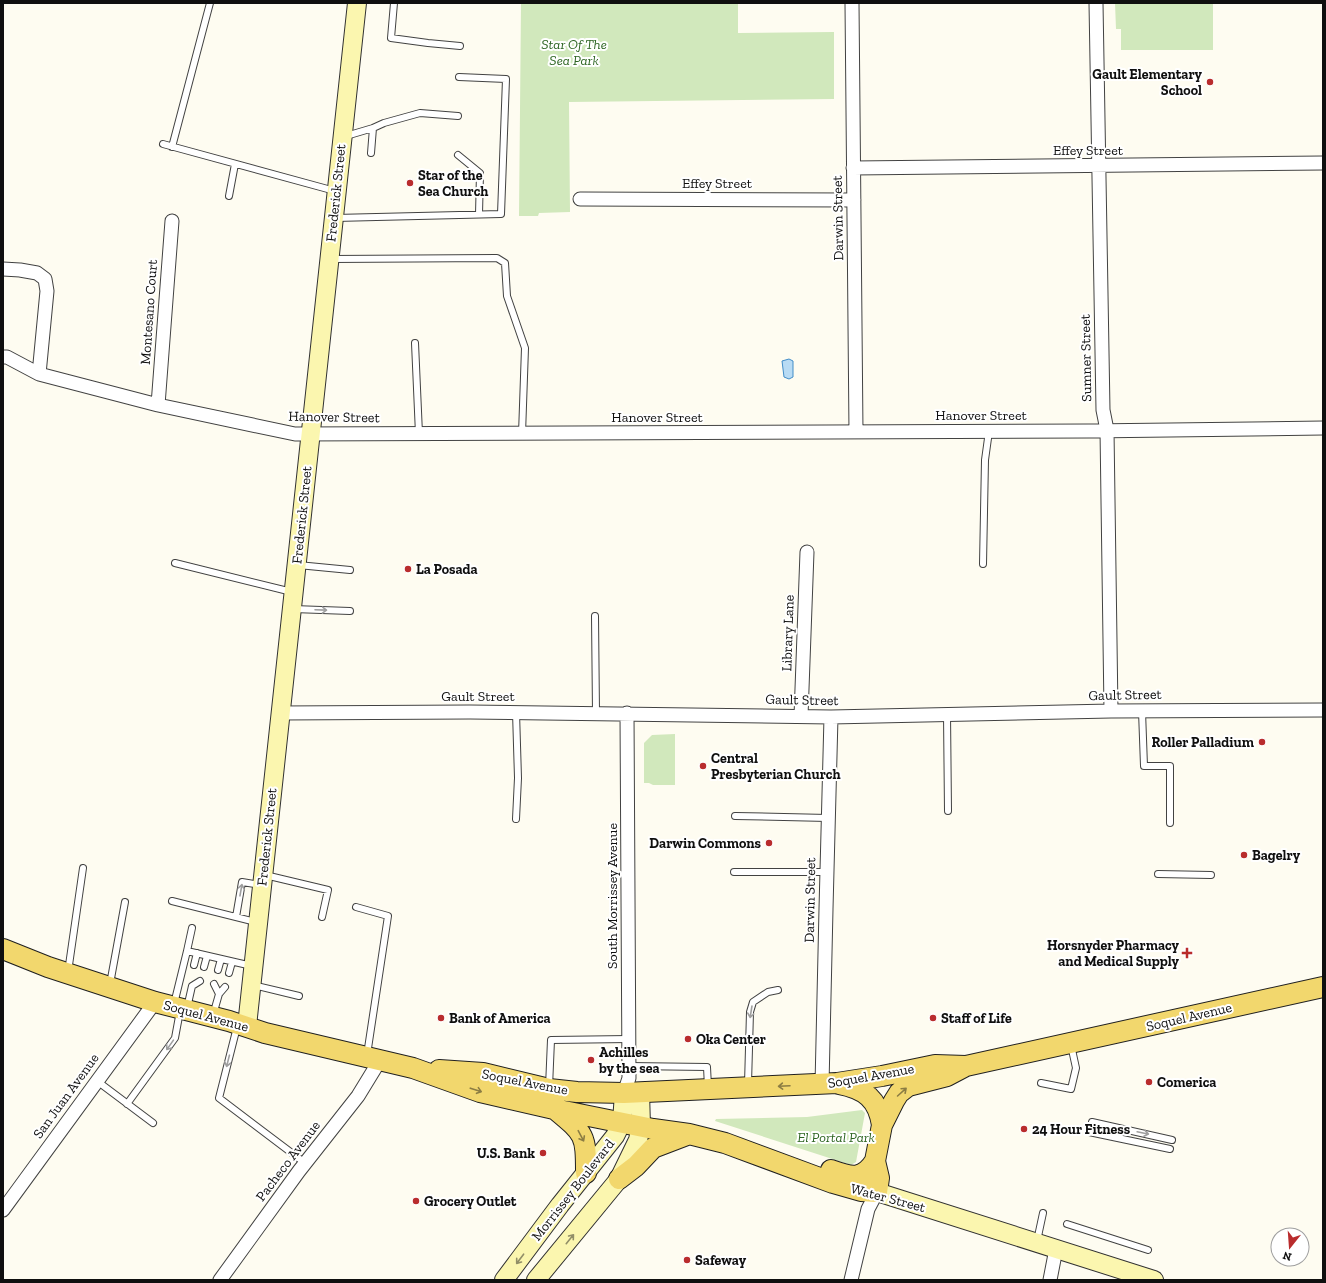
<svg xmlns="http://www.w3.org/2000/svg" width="1326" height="1283" viewBox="0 0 1326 1283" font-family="'Zilla Slab',serif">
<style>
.green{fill:#d1e8bc}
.water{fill:#b8dbf4;stroke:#428dc8}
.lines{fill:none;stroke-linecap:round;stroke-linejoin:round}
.lane-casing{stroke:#424242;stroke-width:8}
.street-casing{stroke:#424242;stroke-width:15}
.secondary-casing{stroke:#313131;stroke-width:20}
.primary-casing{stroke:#202020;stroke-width:22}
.lane{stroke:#fff;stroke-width:6}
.street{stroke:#fff;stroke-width:13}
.secondary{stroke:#fbf6af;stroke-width:18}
.primary{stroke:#f2d76d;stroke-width:20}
.oneway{stroke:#9f9f9f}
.oneway2{stroke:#8c7d43}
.oneway3{stroke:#918e67}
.poi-dot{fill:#b92c2d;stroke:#fff;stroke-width:1.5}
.labels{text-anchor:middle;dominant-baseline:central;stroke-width:4;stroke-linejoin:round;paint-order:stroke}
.park-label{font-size:14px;font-style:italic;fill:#2c6421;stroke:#fff}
.poi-label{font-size:14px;font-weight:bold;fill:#0f0f0f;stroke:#fff;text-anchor:start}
.street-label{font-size:14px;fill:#0f0f0f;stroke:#fff}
</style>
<rect width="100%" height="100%" fill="#fefcf1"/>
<path class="green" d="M521 3H738V33L834 32V99L569 102 570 212 539 213 538 216H519Z
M1115 3H1213V50H1121V29H1116Z
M675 734V785H653L649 783H644V743L652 735Z
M862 1110 865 1113 856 1162 851 1165 715 1121 716 1119 807 1117Z"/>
<path class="water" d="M789 359 793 361V377L789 379 784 377 782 361Z"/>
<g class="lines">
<g class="lane-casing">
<path id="lane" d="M394 3 391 38 428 43 460 46
M346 136 373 128
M163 144 335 191
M172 147 210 3
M371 153 373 128 384 123 420 113 458 116
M458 155 480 173 479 214
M229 196 235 164
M335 218 501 214 506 79 459 77
M331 259 497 258 505 263 507 296 525 348 522 434
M415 343 419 434
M175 563 292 592
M983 564 985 460 989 431
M298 565 350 570
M293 609 350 611
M595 616 596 713
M1142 711 1144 766H1170V823
M516 712 518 778 516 819
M947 714 948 811
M735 816 828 818
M734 872H827
M1158 874 1211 875
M265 875 328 890 322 917
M172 901 256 922
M356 907 388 916 367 1055
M236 917 242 882 261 885
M187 951 192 928
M194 965 197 953
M204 967 207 956
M218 970 221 959
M68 972 83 868
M229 973 232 962
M110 984 125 902
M214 984 219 994
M253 985 299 996
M174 1004 187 951 252 966
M187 1008 192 986 200 981
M213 1015 219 994 225 987
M237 1027 219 1098 305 1163
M629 1066 707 1067 708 1087
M97 1081 153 1123
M1041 1083 1071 1089 1076 1068 1071 1045
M748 1084 750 1012 753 1002 768 992 778 990
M549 1087 551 1040 629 1039
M127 1104 175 1038 180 1011
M1092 1122 1172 1140
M1089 1132 1170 1149
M1067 1224 1148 1250
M1037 1241 1043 1213"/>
</g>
<g class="street-casing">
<path id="street" d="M852 3 856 432
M1096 3 1103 410 1107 430 1111 711
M853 168 1323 163
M580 199 854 200
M3 269 20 270 37 273 45 279 47 291 39 374
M3 357H7L39 374 158 405 295 434 1089 431 1323 428
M158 405 172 221
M280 713 470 712 831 717 1111 711 1323 710
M801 716 807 552
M822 1085 826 909 831 717
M624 1093 629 1078 627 713
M3 1210 155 1002
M220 1280 299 1171 358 1096 380 1060
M851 1280 868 1209 877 1192
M1050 1280 1056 1249"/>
</g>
<g class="secondary-casing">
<path id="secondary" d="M247 1026 357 3
M877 1192 1154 1280
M504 1280 560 1205 615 1136 622 1122 624 1093
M536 1280 619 1179 638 1140 641 1126 640 1092"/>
</g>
<g class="primary-casing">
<path id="primary" d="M3 949 48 967 155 1002 229 1021 265 1033 413 1068 480 1092 554 1109 653 1129 689 1134 725 1143 833 1183 861 1191 877 1192 879 1178 875 1161 882 1125 894 1101 899 1093 908 1086 947 1076 966 1066
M439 1070 483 1073 549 1089 577 1092 624 1093 837 1083 882 1076 935 1065 966 1066 1323 987
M839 1084C865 1089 878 1099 882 1125
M556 1110C585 1134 586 1135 586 1173
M831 1170C851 1177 862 1181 875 1161
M619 1179 636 1166 653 1148 687 1135"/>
</g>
<use href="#lane" class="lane"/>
<use href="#street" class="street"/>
<use href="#secondary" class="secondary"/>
<use href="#primary" class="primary"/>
</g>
<defs><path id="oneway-shaft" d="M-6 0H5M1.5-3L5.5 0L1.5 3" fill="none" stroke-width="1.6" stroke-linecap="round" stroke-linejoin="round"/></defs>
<g class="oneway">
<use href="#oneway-shaft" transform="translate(321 610) rotate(2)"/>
<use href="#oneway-shaft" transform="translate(241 890) rotate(-80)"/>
<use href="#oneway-shaft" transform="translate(751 1012) rotate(99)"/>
<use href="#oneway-shaft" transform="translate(170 1045) rotate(125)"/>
<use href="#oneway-shaft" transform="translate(228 1061) rotate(104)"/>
<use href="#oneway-shaft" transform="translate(1143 1133) rotate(12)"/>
</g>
<g class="oneway2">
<use href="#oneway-shaft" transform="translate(784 1086) rotate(177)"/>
<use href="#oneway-shaft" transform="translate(476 1090) rotate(18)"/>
<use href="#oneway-shaft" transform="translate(902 1092) rotate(-42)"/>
<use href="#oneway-shaft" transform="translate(581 1136) rotate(62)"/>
</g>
<g class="oneway3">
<use href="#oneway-shaft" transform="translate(570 1239) rotate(-51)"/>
<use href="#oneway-shaft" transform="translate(520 1259) rotate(127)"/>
</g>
<g class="poi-dot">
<circle cx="1210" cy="82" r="4"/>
<circle cx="410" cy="183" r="4"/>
<circle cx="408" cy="569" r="4"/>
<circle cx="1262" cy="742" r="4"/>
<circle cx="703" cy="766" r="4"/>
<circle cx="769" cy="843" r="4"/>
<circle cx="1244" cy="855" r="4"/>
<path d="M1185 947h4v4h4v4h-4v4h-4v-4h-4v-4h4z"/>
<circle cx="441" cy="1018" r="4"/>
<circle cx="933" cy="1018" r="4"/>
<circle cx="688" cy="1039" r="4"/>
<circle cx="591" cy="1060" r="4"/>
<circle cx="1149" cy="1082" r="4"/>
<circle cx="1024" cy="1129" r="4"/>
<circle cx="543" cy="1153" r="4"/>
<circle cx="416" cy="1201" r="4"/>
<circle cx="687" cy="1260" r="4"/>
</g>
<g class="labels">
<g class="park-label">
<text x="574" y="44">Star Of The<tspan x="574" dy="16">Sea Park</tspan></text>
<text x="836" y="1137">El Portal Park</text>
</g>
<g class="poi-label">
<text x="1202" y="74" text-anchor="end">Gault Elementary<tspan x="1202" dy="16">School</tspan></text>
<text x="418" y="175">Star of the<tspan x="418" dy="16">Sea Church</tspan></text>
<text x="416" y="569">La Posada</text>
<text x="1254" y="742" text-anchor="end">Roller Palladium</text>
<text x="711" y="758">Central<tspan x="711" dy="16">Presbyterian Church</tspan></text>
<text x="761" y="843" text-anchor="end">Darwin Commons</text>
<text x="1252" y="855">Bagelry</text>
<text x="1179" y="945" text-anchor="end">Horsnyder Pharmacy<tspan x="1179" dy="16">and Medical Supply</tspan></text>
<text x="449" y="1018">Bank of America</text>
<text x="941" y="1018">Staff of Life</text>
<text x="696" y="1039">Oka Center</text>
<text x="599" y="1052">Achilles<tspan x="599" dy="16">by the sea</tspan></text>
<text x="1157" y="1082">Comerica</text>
<text x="1032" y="1129">24 Hour Fitness</text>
<text x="535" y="1153" text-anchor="end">U.S. Bank</text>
<text x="424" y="1201">Grocery Outlet</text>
<text x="695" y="1260">Safeway</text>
</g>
<g class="street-label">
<text x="1088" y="150">Effey Street</text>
<text x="717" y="183">Effey Street</text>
<text transform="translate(336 193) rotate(-84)">Frederick Street</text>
<text transform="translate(838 218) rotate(-91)">Darwin Street</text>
<text transform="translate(149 312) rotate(-86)">Montesano Court</text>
<text transform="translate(1086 358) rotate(-91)">Sumner Street</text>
<text x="981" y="415">Hanover Street</text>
<text transform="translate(334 417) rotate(1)">Hanover Street</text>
<text x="657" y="417">Hanover Street</text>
<text transform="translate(302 515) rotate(-84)">Frederick Street</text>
<text transform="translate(788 633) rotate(-88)">Library Lane</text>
<text transform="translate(1125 695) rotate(-1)">Gault Street</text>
<text x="478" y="696">Gault Street</text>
<text transform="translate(802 700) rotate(1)">Gault Street</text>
<text transform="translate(267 837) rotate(-84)">Frederick Street</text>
<text transform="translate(612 896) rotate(-90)">South Morrissey Avenue</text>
<text transform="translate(810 900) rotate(-89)">Darwin Street</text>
<text transform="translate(206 1016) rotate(15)">Soquel Avenue</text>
<text transform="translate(1189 1017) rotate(-13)">Soquel Avenue</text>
<text transform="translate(871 1076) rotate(-10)">Soquel Avenue</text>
<text transform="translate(525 1082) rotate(11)">Soquel Avenue</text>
<text transform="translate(66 1096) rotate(-54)">San Juan Avenue</text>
<text transform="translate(288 1161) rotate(-53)">Pacheco Avenue</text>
<text transform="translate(573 1190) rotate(-52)">Morrissey Boulevard</text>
<text transform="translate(888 1198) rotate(15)">Water Street</text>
</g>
</g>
<rect width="1326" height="1283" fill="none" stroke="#0f0f0f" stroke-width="8"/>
<g transform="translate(1290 1247) rotate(197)"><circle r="19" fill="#ffffff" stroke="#9f9f9f"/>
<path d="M0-3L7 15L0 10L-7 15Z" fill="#b92c2d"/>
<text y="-6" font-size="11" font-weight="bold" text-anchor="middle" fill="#0f0f0f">N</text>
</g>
</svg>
